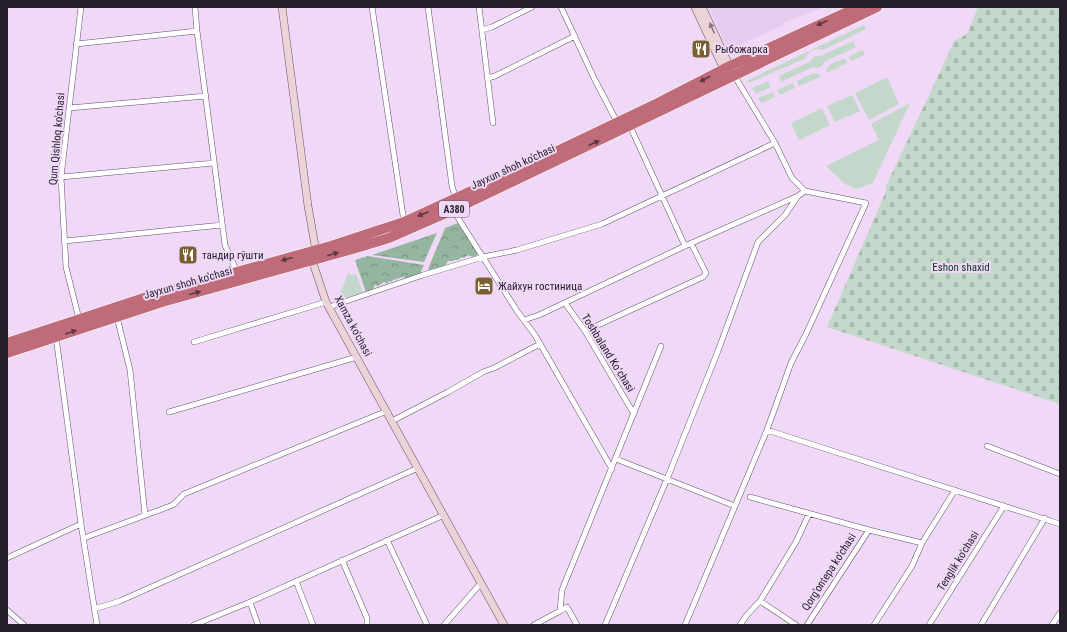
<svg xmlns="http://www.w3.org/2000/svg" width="1067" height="632" viewBox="0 0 1067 632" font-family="'Roboto Condensed',sans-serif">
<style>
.built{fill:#e7ccf1}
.green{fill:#c3d8ca}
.forest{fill:url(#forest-crowns)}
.cemetery{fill:url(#cemetery-stones)}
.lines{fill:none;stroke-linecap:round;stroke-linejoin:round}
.street-casing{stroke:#64506a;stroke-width:6}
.secondary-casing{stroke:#64506a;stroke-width:8}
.highway-casing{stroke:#fff;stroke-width:11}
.street{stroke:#fff;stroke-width:5}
.secondary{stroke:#ecd3d7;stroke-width:7}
.highway{stroke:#c06b79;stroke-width:10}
.oneway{fill:#5b3844}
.oneway2{fill:#887880}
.labels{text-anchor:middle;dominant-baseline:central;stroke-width:4;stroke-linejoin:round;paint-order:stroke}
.shield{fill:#f0d9f7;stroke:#625566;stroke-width:1}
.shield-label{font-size:10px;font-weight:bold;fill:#251d28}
.poi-label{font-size:11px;fill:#251d28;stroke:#f0d9f7;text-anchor:start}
.street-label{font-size:11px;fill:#251d28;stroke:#f0d9f7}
.park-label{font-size:11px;fill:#06331e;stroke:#f0d9f7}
</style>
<defs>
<pattern id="forest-crowns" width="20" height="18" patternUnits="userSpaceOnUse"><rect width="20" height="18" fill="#94b5a0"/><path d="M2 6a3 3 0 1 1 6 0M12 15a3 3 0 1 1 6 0" fill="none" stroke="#799382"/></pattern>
<pattern id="cemetery-stones" width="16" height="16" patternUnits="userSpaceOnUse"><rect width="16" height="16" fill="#c3d8ca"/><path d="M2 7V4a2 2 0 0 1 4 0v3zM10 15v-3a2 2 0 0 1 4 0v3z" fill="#a7b9ae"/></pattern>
</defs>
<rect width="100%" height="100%" fill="#f0d9f7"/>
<path class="built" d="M709 7H824L783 23 784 25 728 50Z"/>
<path class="green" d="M864 25 866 29 823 50C815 48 809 50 806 58L749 83 748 80Z
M853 41 856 47 824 62 822 66 817 68 813 67 781 82 779 76 811 61 814 56H821Z
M863 50 865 55 851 61 849 56Z
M845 58 847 63 827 73 826 71 829 65Z
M813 73 818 74 820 77 799 86 797 81Z
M887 77 899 104 869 120 855 93Z
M768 81 771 87 756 94 752 88Z
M793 83 795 88 780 95 777 90Z
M773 92 775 97 761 103 758 98Z
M852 95 860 111 835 122 827 106Z
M910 103 873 183 856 189 845 184 826 166 879 140 871 124Z
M822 108 830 125 799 140 791 123Z
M349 271 350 275 356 274 363 292 338 300Z"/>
<path class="forest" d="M458 223 477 252V256L473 257 468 255 464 258 462 257 458 260H454L453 261H448L445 266 431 271 428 269 445 228Z
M437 233 424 262 372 255Z
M368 256 424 265 420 274 406 279 403 276 402 278 400 277 399 279 397 278 396 280 394 279 391 282 389 281 387 284 384 282 378 286 375 285 373 289 366 292 355 260Z"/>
<path class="cemetery" d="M978 7H1060V404L827 327 887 189 885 188 949 53 954 41 967 34Z"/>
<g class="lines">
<g class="street-casing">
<path id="street" d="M195 7 197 31 225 245 237 272
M372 7 404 222
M428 7 452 186 456 199
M479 7 493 123
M561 7 594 78 617 122
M482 30 492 27 532 7
M76 44 197 31
M734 75 775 143 792 178 805 191
M488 78 495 76 575 36
M69 108 206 96
M630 126 685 246
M61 177 214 163
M453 210 517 311 535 335 612 469
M65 241 222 225
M565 303 585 331 634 414
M329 307 423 275 483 257 517 250 602 224 775 143
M117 317 130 370 145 515
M79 319 66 267 61 177 81 7
M524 320 539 315 685 246 798 196 805 191 866 203 806 334 791 363 767 430 685 625
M585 331 703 277 706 273 691 243
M56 337 81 524 97 625
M194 342 326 302
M169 412 357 357
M392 421 448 392 483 372 494 368 540 344
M767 430 1060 524
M987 446 1060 474
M616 459 735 506
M750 497 869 530 922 543
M84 538 173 505 184 494 387 411
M387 540 427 625
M7 558 81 524
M342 560 367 618V625
M296 581 313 625
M760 601 796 625
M250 602 258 625
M94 609 120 601 418 468
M7 610 24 625
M560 611 567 607 577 625
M194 625 250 602 444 515
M444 625 481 583
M534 625 560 611 562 590 661 346
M605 625 667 479 718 351 758 242 785 215 798 196
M740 625 746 616 760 601 796 542 809 514
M807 625 869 530
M874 625 912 566 922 543 955 490
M929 625 1004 506
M981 625 1045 518
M1052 625 1060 613"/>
</g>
<g class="secondary-casing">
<path id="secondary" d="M282 7 308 206 316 251 312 260 326 302 504 625
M695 7 725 72
M702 7 731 69"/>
</g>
<g class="highway-casing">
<path id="highway" d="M7 343 147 297 331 246 404 222 526 166 658 103 730 66 858 7
M7 353 162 302 356 248 389 238 453 210 877 7"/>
</g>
<use href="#street" class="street"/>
<use href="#secondary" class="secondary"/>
<use href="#highway" class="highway"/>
</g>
<defs><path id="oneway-solid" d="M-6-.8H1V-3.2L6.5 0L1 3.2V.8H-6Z"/></defs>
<g class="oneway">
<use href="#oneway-solid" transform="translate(822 23) rotate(155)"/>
<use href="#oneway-solid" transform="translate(705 79) rotate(153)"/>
<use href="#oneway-solid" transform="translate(594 143) rotate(-25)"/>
<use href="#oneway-solid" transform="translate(423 214) rotate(157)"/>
<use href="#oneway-solid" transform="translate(333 254) rotate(-16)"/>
<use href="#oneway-solid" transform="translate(287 259) rotate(165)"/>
<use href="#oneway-solid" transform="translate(195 293) rotate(-15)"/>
<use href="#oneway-solid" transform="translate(71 332) rotate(-19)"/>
</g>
<use class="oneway2" href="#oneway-solid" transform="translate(712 28) rotate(-114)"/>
<defs>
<g id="restaurant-square" transform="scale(1)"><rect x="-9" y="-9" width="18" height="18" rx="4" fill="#7b5f31" stroke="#f0d9f7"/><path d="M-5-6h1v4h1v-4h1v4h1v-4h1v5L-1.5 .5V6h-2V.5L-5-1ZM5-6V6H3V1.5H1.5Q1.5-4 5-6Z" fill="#fff"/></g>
<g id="hotel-square" transform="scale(1)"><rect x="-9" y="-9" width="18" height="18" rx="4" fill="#7b5f31" stroke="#f0d9f7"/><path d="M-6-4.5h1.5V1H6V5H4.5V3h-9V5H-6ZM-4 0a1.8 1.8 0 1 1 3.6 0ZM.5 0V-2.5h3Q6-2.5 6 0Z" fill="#fff"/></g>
</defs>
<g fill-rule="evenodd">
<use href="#restaurant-square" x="701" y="49"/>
<use href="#restaurant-square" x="188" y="255"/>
<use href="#hotel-square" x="484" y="286"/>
</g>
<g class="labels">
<rect class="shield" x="439" y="201" width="30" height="16" rx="3"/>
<g class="shield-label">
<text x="454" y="209">A380</text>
</g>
<g class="poi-label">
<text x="715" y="49">Рыбожарка</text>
<text x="202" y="255">тандир гўшти</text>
<text x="498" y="286">Жайхун гостиница</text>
</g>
<g class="street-label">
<text transform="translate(57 139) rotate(-85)">Qum Qishloq ko'chasi</text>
<text transform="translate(513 167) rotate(-25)">Jayxun shoh ko'chasi</text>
<text transform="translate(188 283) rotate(-16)">Jayxun shoh ko'chasi</text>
<text transform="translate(353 326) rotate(62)">Xamza ko'chasi</text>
<text transform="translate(608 353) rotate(58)">Toshbaland Koʻchasi</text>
<text transform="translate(958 561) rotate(-58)">Tenglik ko'chasi</text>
<text transform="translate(829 572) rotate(-57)">Qorg'ontepa ko'chasi</text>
</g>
<g class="park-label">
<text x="961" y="267">Eshon shaxid</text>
</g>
</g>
<rect width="1067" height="632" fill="none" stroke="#251d28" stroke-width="16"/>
</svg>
